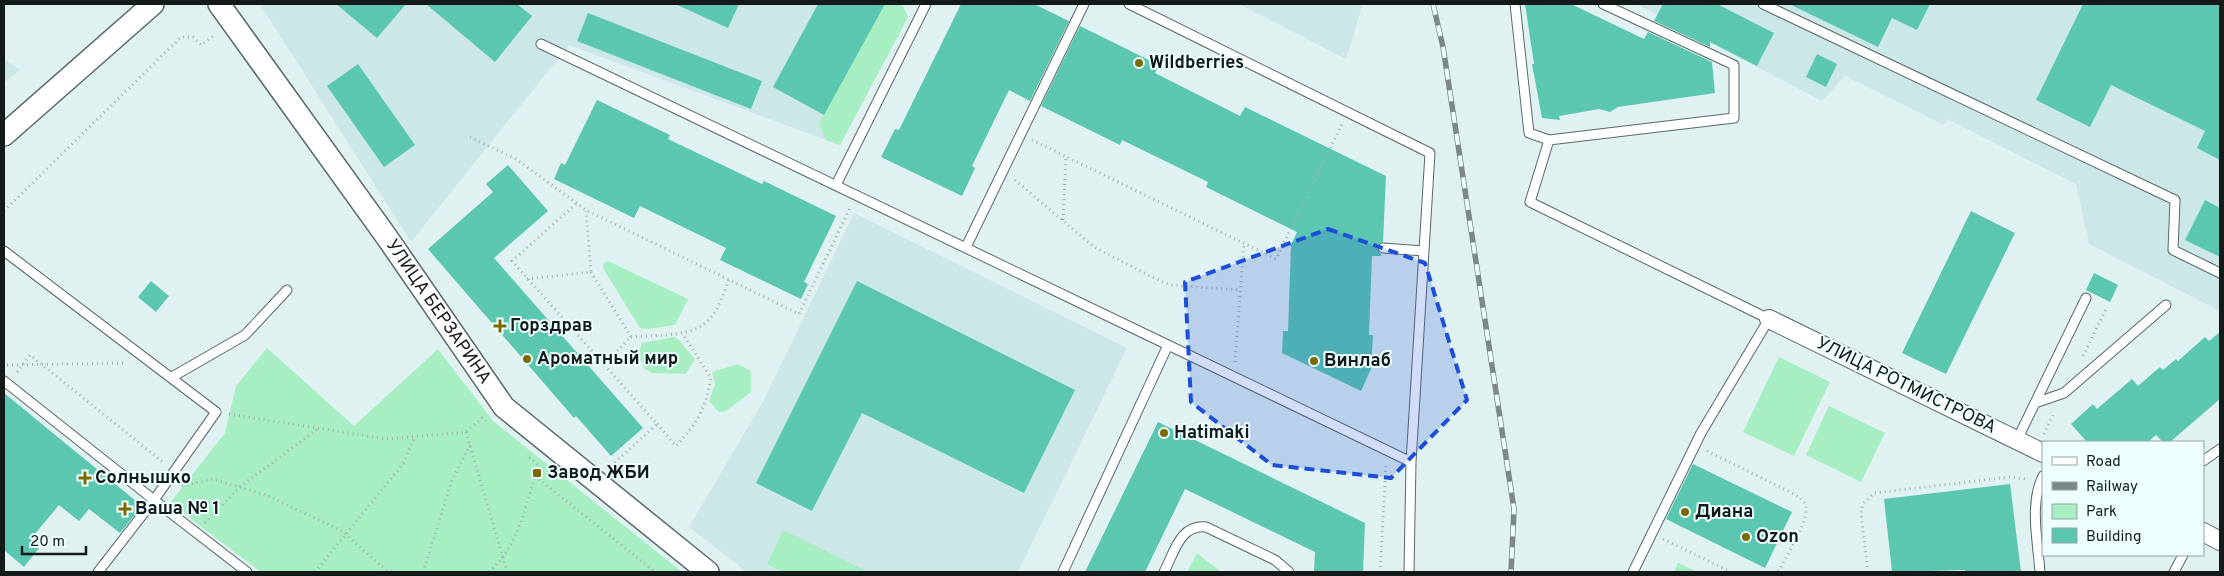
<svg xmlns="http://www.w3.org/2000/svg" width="2224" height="576" viewBox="0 0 2224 576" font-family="Overpass,sans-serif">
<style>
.built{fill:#cce7e7}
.green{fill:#a8eec3}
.building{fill:#5bc7b1}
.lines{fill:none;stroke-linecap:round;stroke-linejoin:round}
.service-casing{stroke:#596868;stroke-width:11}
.minor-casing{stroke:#596868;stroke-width:20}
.tertiary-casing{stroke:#596868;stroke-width:24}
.path{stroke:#a3b0b0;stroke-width:3;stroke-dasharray:1 4;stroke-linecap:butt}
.service{stroke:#fff;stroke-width:9}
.minor{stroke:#fff;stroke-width:18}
.tertiary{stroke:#fff;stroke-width:21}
.rail-casing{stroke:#7c8888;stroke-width:5.5}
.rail{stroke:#edffff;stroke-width:4;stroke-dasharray:11;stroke-linecap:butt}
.marked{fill:#1d4ed8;fill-opacity:0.2;stroke:#1d4ed8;stroke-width:4;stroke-dasharray:10 6;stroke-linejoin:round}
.poi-dot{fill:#7b6a01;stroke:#edffff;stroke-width:2}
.labels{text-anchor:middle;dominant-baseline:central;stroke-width:4;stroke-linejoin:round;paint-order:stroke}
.poi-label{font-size:18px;font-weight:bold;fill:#141a1a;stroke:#edffff;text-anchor:start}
.street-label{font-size:18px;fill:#141a1a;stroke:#edffff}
</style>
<rect width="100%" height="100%" fill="#e0f1f1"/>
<path class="built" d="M260 4H902L908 17 840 145 569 45 411 242Z
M1239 4H1363L1346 59Z
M1636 4H2220V311L2089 244 2076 184 1947 119 1944 125 1845 76 1822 101Z
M4 59 20 70 4 83Z
M854 213 1127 348 1018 572H747L689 527 764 400Z"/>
<path class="green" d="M885 4H902L908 17 840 145 826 140 819 123Z
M608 261 688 299 675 325 648 329 640 328 603 268 604 263Z
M674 337 678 339 695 359 686 374 652 373 645 369 638 354 642 343Z
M267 348 354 426 438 349 493 421 682 572H261L170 503 225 433 236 386Z
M1779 357 1830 382 1794 456 1743 432Z
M738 364 751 371V392L726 411 719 412 709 401 715 384 712 372Z
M1829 406 1885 433 1861 482 1806 455Z
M783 530 864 570 863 572H783L767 564Z
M1197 553 1221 572H1187Z
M1678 563H1679L1697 572H1674Z"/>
<path class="building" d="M336 4H406L377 38Z
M426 4H517L532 16 495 62Z
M675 4H739L728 28Z
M818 4H885L824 115 773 87Z
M961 4H1034L1069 21 1030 101 1009 90 972 166 975 168 962 196 881 157 895 129 899 130Z
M1525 4H1571L1644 39 1648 32 1712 62 1715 93 1618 107 1610 112 1599 109 1559 116 1560 120 1542 118 1532 64H1534Z
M1663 4H1717L1774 33 1757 66 1710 42V47L1654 21Z
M1789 4H1930L1917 30 1892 18 1878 47Z
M2083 4H2220V160L2197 148 2205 131 2111 85 2090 127 2036 100Z
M588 13 762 81 751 109 577 41Z
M1080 26 1159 65 1155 73 1240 116 1245 107 1386 176 1383 242 1378 244 1377 248 1382 256H1372L1369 335H1373L1371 369 1361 391 1282 353 1283 331H1288L1291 245 1297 232 1206 187 1208 182 1122 140 1120 145 1041 106Z
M1817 54 1837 64 1826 87 1806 77Z
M358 64 415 145 384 167 327 86Z
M597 100 670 135 668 139 762 184 764 181 836 216 804 282 808 284 801 299 720 260 726 248 640 206 634 218 554 179 561 163 565 165Z
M508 165 548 211 494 258 643 428 611 456 576 416 574 418 428 249 493 192 486 184Z
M2205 200 2220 208V257L2185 240Z
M1971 211 2015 233 1946 374 1902 353Z
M2094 273 2118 285 2110 302 2086 290Z
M151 281 169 296 156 312 138 297Z
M857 281 1075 390 1024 493 862 413 812 511 756 483Z
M2220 332V399L2170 442H2163L2156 435 2148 442H2087L2071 424 2093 404 2097 409 2132 379 2138 386 2160 367 2163 370 2176 359 2178 361 2205 337 2209 341Z
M4 393 142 506 120 533 89 509 79 521 59 505 34 535 43 543 24 567 4 550Z
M1158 422 1365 523 1363 572H1314L1315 552 1185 489 1145 572H1085Z
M1693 464 1792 512 1765 568 1666 519Z
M2010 484 2021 572H1965V570L1892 572 1884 499Z"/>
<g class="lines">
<g class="service-casing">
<path id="service" d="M1129 4 1430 153 1411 462 1409 572
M1515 4 1529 133 1549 140 1734 118V65L1603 4
M1763 4 2175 200 2173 250 2220 273
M541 44 1168 345
M1549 140 1530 202 1769 319 1701 433 1633 572
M836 185 926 4
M966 247 1084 4
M1383 248 1424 251
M4 251 216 412 154 500 247 572
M172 377 245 335 287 290
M4 381 154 500 98 572
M2035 403 2064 393 2166 305
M2017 440 2086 298
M2203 461 2220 449
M1063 572 1168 345 1411 462
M1164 572C1174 553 1180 524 1206 527L1275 560 1289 572
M2040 572C2038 542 2029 504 2043 476
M2174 572 2183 555"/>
</g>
<g class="minor-casing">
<path id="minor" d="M1769 319 2043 453
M2203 532 2220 541"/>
</g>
<g class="tertiary-casing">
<g id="tertiary">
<path id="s1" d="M219 4 386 236 504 407 708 572"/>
<path d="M4 135 153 4"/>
</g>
</g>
<path class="path" d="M470 137 516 159 586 210 799 314 850 208
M1032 140 1276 259 1342 124
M1015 180 1094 247 1152 277 1170 285 1240 290
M576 204 512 261 657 424 611 466
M4 211 181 37H193L201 45 216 34
M1063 220 1066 156
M591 272 631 337 604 364
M527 279 591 272 586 211
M631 337C651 335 688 337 704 324 717 315 723 294 729 280
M2083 356 2106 309
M1235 362 1244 243
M7 365 126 363
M17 372 30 355 164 463
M229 414 386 439 466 432 482 418 486 421
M657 424 676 446C698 422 705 410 711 378L682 333
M466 432 507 572
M2044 434 2054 413
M1707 451 1794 494C1800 498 1806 501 1806 509 1807 524 1785 558 1778 572
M535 476 655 572
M182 486 213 479 266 495 342 531 387 571 393 572
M205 523 240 487 319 428
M1663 539 1731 572
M315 572 403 464 415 436
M423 572 452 480 470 445
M489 572C519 546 527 502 538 465L527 456
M1380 572 1386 466
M1868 572 1861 513 1863 504 1874 493 2010 477 2026 479"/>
<use href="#service" class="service"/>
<use href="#minor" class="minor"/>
<use href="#tertiary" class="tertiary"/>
<g class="rail-casing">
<path id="rail" d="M1433 4 1443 47 1514 509 1511 572"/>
</g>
<use href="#rail" class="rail"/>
</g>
<path class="marked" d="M1328 229 1425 263 1467 400 1391 478 1272 465 1191 402 1185 282Z"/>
<g class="poi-dot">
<circle cx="1139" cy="63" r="5"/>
<path d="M497.5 318.5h5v5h5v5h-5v5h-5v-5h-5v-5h5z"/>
<circle cx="527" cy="359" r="5"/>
<circle cx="1314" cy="361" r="5"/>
<circle cx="1164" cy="433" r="5"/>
<rect x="532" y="468" width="10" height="10" rx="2.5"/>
<path d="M82.5 470.5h5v5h5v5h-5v5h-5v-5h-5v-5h5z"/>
<path d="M122.5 501.5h5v5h5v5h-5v5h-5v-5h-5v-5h5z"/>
<circle cx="1685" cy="512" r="5"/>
<circle cx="1746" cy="537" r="5"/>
</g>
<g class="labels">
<g class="poi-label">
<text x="1149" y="63">Wildberries</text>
<text x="510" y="326">Горздрав</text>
<text x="537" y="359">Ароматный мир</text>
<text x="1324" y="361">Винлаб</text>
<text x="1174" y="433">Hatimaki</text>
<text x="547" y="473">Завод ЖБИ</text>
<text x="95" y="478">Солнышко</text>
<text x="135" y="509">Ваша № 1</text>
<text x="1695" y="512">Диана</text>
<text x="1756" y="537">Ozon</text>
</g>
<g class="street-label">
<text stroke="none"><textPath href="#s1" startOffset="378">УЛИЦА БЕРЗАРИНА</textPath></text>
<text transform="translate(1906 386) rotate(26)">УЛИЦА РОТМИСТРОВА</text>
</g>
</g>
<rect width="2224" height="576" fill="none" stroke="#141a1a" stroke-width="10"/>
<rect x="2042" y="441" width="162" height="115" fill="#edffff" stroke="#96a3a3"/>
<rect x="2052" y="457" width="25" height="8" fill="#ffffff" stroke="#96a3a3"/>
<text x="2086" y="466" font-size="15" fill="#141a1a">Road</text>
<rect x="2052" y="482" width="25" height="8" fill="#7c8888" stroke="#96a3a3"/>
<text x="2086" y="491" font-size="15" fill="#141a1a">Railway</text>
<rect x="2052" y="504" width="25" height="15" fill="#a8eec3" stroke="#96a3a3"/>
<text x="2086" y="516" font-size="15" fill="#141a1a">Park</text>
<rect x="2052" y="528" width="25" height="15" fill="#5bc7b1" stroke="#96a3a3"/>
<text x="2086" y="541" font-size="15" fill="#141a1a">Building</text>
<path d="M22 546v8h64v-8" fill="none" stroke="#141a1a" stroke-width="2.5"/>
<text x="30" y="546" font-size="15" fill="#141a1a" stroke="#edffff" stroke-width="4" paint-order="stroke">20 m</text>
</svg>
